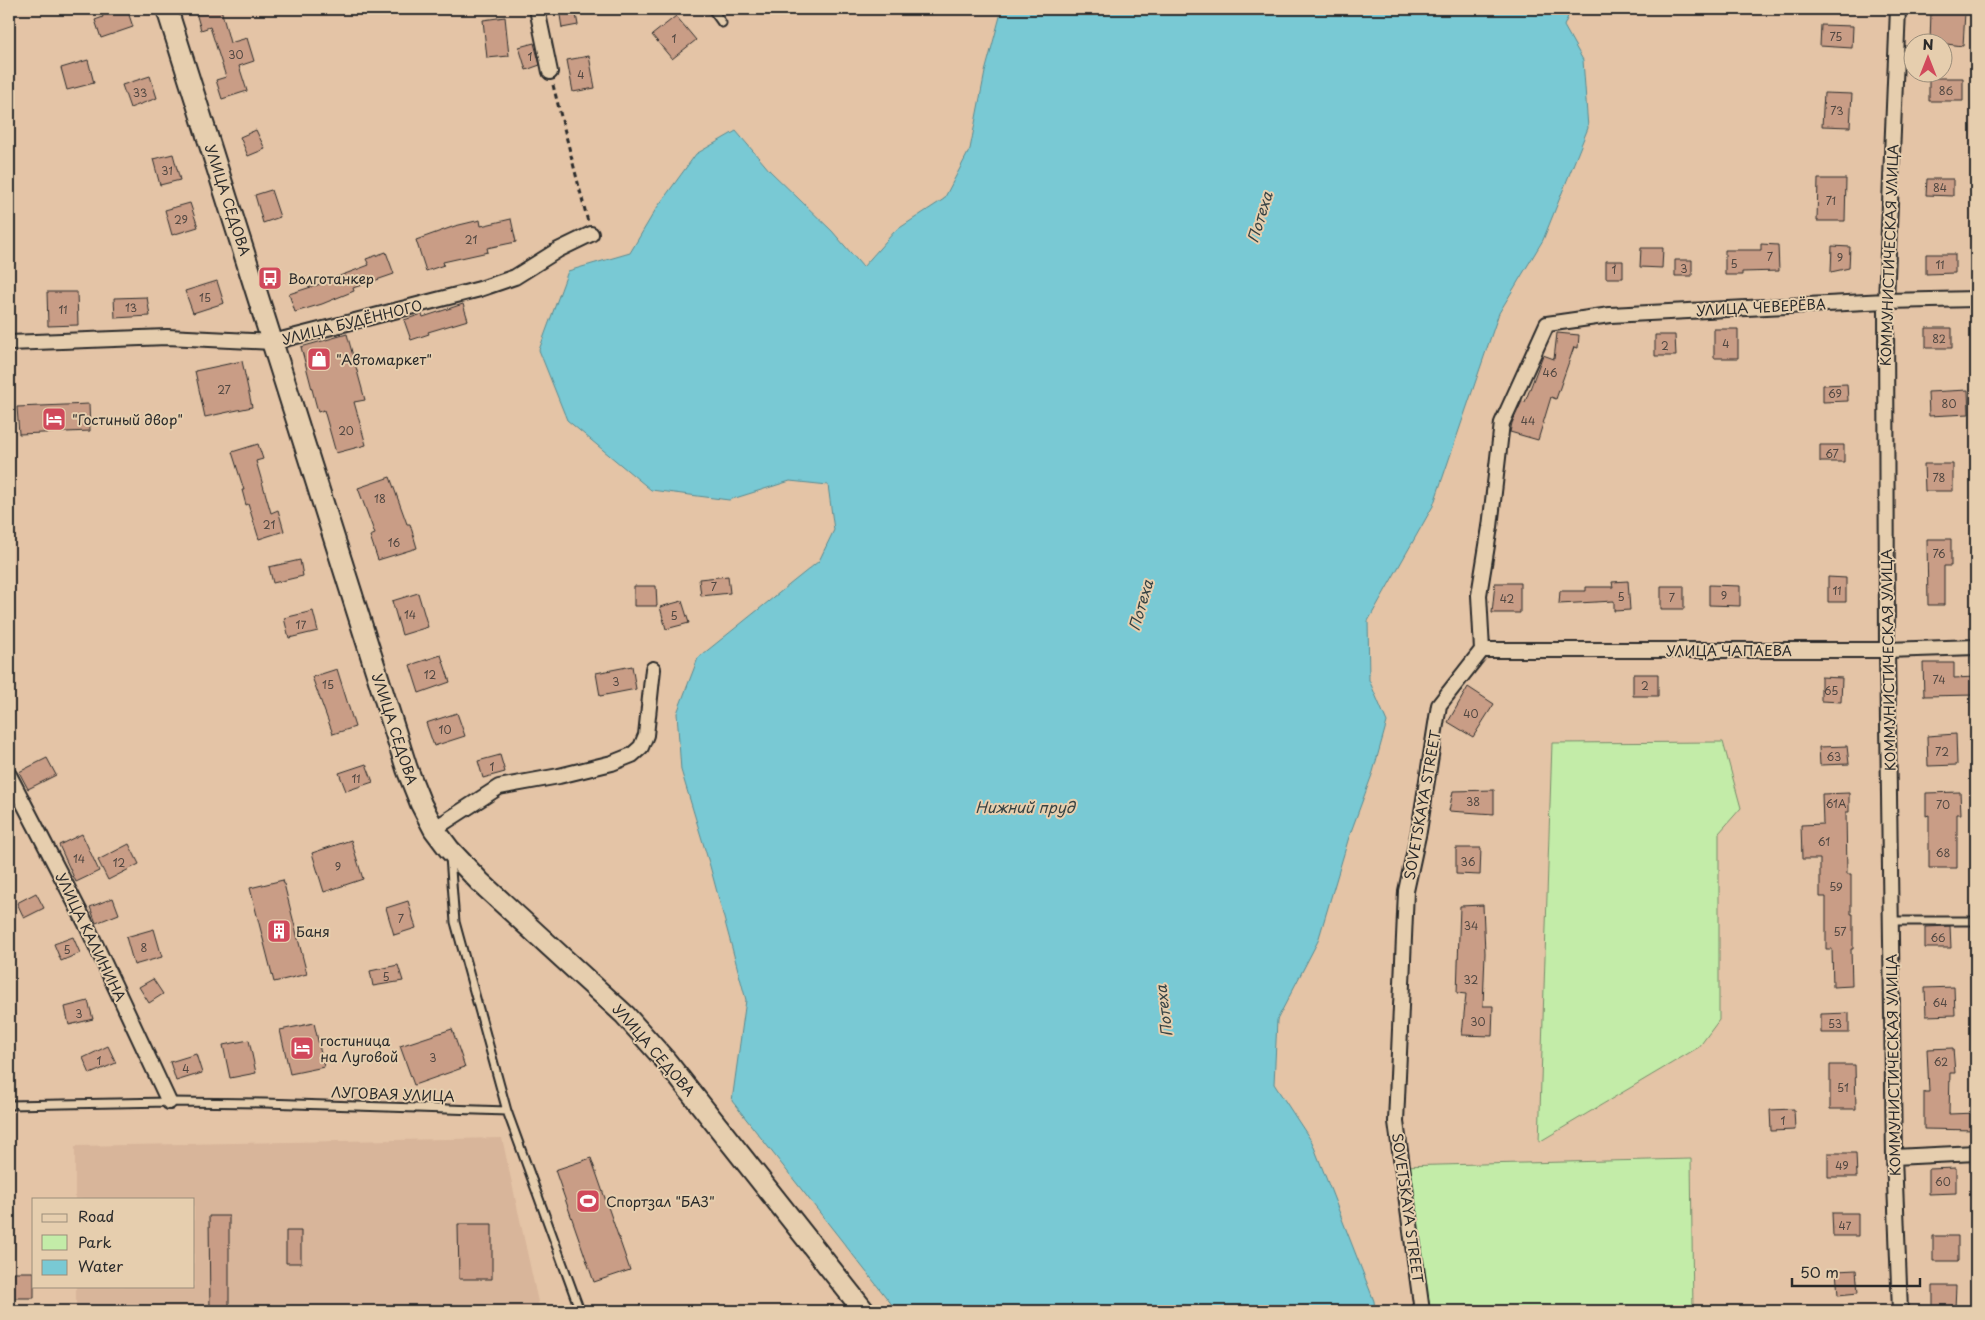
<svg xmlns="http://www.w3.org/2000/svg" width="1985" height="1320" viewBox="0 0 1985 1320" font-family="'Playpen Sans',sans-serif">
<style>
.built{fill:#d8b59a}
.green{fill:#c3eca8;stroke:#778c6a}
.water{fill:#79c9d4;stroke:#5a8a90}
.building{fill:#c99d86;stroke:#2b2b2b}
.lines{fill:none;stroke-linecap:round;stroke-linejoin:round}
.lane-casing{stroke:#2b2b2b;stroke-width:11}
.street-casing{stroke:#2b2b2b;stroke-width:18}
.secondary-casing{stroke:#2b2b2b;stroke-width:24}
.path{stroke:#2b2b2b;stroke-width:3;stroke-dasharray:5 4;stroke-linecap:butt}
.lane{stroke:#e6ceae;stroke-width:7}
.street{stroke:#e6ceae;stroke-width:14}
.secondary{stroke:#e6ceae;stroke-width:20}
.labels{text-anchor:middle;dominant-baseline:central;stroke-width:4;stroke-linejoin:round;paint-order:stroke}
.number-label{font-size:11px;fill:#524842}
.street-label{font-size:14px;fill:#2b2b2b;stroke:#e6ceae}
.poi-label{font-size:14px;fill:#2b2b2b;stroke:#e6ceae;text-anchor:start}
.water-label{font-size:15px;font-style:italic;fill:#374344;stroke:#e6ceae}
</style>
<rect width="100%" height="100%" fill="#e4c4a6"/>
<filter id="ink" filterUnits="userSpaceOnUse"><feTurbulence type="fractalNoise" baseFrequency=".02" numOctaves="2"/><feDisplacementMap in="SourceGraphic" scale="10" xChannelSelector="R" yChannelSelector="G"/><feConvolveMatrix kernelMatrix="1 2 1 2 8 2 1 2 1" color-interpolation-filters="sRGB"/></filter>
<g filter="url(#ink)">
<path class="built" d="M502 1138 540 1311H76V1286H194V1199H75V1146Z"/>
<path class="green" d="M1723 742 1741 808 1719 833V1020L1699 1047 1539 1142 1552 743Z
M1691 1159 1693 1311H1418L1398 1166Z"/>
<path class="water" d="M1002 9H1571L1564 26 1583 60 1588 128 1543 240 1499 313 1433 506 1368 621 1369 680 1387 722 1373 772 1349 837 1318 941 1277 1020 1274 1084 1312 1142 1374 1301 1375 1311H897L732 1101 746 1000 710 866 681 770 677 713 698 658 819 561 834 530 828 485 790 481 729 500 651 490 567 420 539 350 568 271 630 253 656 209 696 154 736 131 770 171 832 231 863 267 895 231 944 199 970 149 985 72Z"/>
<path class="building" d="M100 9H127L133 27 101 38 95 20 103 17Z
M195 9H221L230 43 247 38 254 61 239 66 247 91 222 99 216 80 226 77 210 27 201 30Z
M559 9H575L578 25 562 28Z
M1931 11 1965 12 1963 46 1930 42Z
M676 16 696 40 672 59 652 35Z
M505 17 509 56 487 58 483 20Z
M1821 25 1853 26 1852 48 1820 46Z
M534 43 540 65 526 70 519 47Z
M589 56 595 88 573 92 567 60Z
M88 60 94 83 67 90 61 68Z
M150 76 157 98 130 108 122 85Z
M1929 78H1963V101H1929Z
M1824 93 1852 94 1850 127 1822 126Z
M256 130 265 149 248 156 240 137Z
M173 154 180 180 160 185 153 159Z
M1818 179H1846L1845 221H1817Z
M1927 179H1953V196L1926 195Z
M271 190 280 217 263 223 255 195Z
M190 203 198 227 172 235 165 210Z
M511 219 516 242 487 248 488 252 443 262 444 265 426 271 416 240 455 226 480 220 481 226Z
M1761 244 1778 245 1779 271 1742 272V275H1725V250H1761Z
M1832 246 1850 247 1849 268 1831 272Z
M1641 248H1663L1662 268 1640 267Z
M386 252 394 274 353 288 354 291 322 304 295 312 289 294 330 281 329 280 369 265 366 259Z
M1926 254H1955V273L1926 274Z
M1675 260H1692V276H1675Z
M1606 261H1623V278H1606Z
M217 281 224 303 193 313 185 291Z
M47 292H77L78 325 48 326Z
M147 297 150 316 115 318 114 298Z
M463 304 468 320 428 332 429 334 411 340 404 320 422 314 423 317Z
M1926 328H1952V348H1926Z
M1714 329H1738V358H1714Z
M1557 333 1579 335 1578 348 1574 347 1556 399 1551 397 1538 440 1510 432 1512 423 1522 401 1525 402 1543 355 1554 359Z
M347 334 365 400 354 402 366 445 336 453 324 410 318 412 301 347Z
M1655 335H1675L1676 356H1655Z
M242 361 252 407 205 417 195 371Z
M1847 384 1848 401 1823 402V385Z
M1968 390 1969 414 1929 416 1928 392Z
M89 404 90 431 19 434 17 407Z
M258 444 263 459 256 461 271 513 278 510 284 531 259 539 248 504 246 505 242 490H244L232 452Z
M1820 445H1844V462H1820Z
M1924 464H1953V491H1925Z
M390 477 407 524H410L417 548 378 560 370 536 375 534 358 488Z
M1927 539H1951V566H1944V605H1928Z
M300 560 303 576 273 583 269 567Z
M728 576 730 593 701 596 699 579Z
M1828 577 1846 578V602H1828Z
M1628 581 1630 610 1614 611V601L1559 604 1560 591H1586V587H1613L1612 582Z
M1495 583H1520V613H1492Z
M1709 585 1740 586V606L1709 605Z
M634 586H656L657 606H634Z
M1661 586H1684V609H1661Z
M418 593 428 627 402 635 392 601Z
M682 601 689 623 666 629 660 607Z
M313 611 318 631 289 638 284 618Z
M441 655 450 682 419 693 410 665Z
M1923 663H1954V678L1976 677V695L1924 696Z
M632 666 636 689 600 696 596 673Z
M337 669 355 727 333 734 312 677Z
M1633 674H1658V696H1633Z
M1821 677 1842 678 1841 702 1821 701Z
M1468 687 1494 704 1473 737 1448 722Z
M457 713 465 736 434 746 426 723Z
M1956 734 1957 765 1928 766 1927 736Z
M1847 746 1849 764 1820 765 1819 747Z
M500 755 505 772 483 778 478 761Z
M47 758 56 775 28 789 19 772Z
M366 764 373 782 346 791 339 773Z
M1494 790V814L1449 811 1453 791Z
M1960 792 1961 814H1957V868H1929V815L1926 816V793Z
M1849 793V812H1846L1847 874H1851V914H1853V949H1851L1852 986 1833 987 1832 949H1826V897H1820V859H1802L1801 825 1823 824 1822 794Z
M82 834 99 871 76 882 59 845Z
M351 840 363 879 324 892 312 853Z
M129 844 139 864 108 880 98 860Z
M1456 848H1481L1480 875 1456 874Z
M283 880 307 974 274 982 250 888Z
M36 893 44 908 24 918 17 903Z
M113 898 119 914 96 923 90 907Z
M408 901 416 928 394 935 386 908Z
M1483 905 1485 953 1483 1006H1493L1492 1036 1462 1035 1466 994 1457 993 1460 906Z
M1950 926 1951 948H1925V927Z
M154 929 162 957 134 965 126 937Z
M73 937 80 953 61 961 54 944Z
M398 965 403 981 373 986 370 971Z
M153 979 163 994 149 1003 139 987Z
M1954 987 1955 1015 1926 1016 1925 988Z
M88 1001 93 1019 69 1025 65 1007Z
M1849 1013V1033H1821V1014Z
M314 1023 324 1067 290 1074 280 1030Z
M452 1029 465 1067 414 1085 400 1046Z
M249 1040 256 1073 230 1078 223 1045Z
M108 1046 116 1063 90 1074 83 1058Z
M1953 1048 1955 1073H1950L1949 1114 1976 1113V1130L1924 1129V1092H1929L1927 1049Z
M196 1054 202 1073 176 1081 170 1062Z
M1830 1065H1855L1856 1109H1830Z
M1794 1109 1795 1130 1771 1131 1770 1110Z
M1828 1153H1856L1857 1177H1828Z
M591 1158 630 1270 594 1282 555 1170Z
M1956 1168V1193L1929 1194V1169Z
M1832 1213H1858V1236H1833Z
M209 1216H229V1311H210Z
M458 1224H492V1279H459Z
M286 1231H301V1263H286Z
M1933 1236H1958V1261H1933Z
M1856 1270 1858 1293 1838 1295 1836 1271Z
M9 1272H34V1298H9Z
M1933 1286H1956L1955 1308H1933Z"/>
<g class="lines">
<g class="lane-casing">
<path id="lane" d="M712 9 722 23
M1891 921H1976
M9 1105 169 1102 265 1103 507 1111 455 922 450 857
M507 1111 580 1311"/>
</g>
<g class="street-casing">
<path id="street" d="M537 9 550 72
M1898 9 1886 301 1887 650 1894 1157 1900 1311
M9 343 167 337 273 342 480 289 515 277 558 250 591 234
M1482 650H1887L1976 647
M9 775 85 922 169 1102
M434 829 499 787 559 776 612 763 632 755 641 747 646 735 653 669
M1894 1157 1976 1153
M1422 1311 1396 1122 1406 891 1419 831 1439 705 1482 650 1479 595 1490 527 1502 423 1547 324 1610 315 1886 301 1976 299"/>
</g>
<g class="secondary-casing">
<path id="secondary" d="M167 9 407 769 421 804 434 829 449 849 480 882 625 1015 666 1061 864 1311"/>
</g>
<path class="path" d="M553 85 588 222"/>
<use href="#lane" class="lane"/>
<use href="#street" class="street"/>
<use href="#secondary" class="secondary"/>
</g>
</g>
<defs>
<g id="bus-square" transform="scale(1.25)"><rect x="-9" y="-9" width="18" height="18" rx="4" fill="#d1495b" stroke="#e6ceae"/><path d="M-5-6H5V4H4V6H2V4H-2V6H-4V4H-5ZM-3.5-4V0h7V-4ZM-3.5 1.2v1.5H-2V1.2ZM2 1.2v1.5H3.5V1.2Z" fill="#fff"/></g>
<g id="shop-square" transform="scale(1.25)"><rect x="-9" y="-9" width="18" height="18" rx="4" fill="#d1495b" stroke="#e6ceae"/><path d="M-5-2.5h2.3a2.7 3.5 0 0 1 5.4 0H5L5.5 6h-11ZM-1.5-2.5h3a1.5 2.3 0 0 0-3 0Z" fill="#fff"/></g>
<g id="hotel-square" transform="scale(1.25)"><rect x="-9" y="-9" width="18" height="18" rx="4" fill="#d1495b" stroke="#e6ceae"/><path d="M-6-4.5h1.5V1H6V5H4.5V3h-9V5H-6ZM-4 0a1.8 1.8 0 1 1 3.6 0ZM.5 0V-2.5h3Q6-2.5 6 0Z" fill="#fff"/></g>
<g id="building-square" transform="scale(1.25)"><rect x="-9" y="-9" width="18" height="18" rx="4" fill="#d1495b" stroke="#e6ceae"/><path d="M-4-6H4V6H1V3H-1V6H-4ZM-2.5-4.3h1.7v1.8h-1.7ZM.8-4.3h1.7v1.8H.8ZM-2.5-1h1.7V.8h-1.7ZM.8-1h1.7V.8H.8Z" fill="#fff"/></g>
<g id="stadium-square" transform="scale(1.25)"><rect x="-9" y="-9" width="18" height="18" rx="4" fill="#d1495b" stroke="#e6ceae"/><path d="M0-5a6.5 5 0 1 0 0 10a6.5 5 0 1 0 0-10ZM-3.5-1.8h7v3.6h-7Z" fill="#fff"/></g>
</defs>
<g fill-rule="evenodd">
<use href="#bus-square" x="270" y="278"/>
<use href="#shop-square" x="319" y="359"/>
<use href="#hotel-square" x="54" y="419"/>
<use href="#building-square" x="279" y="931"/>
<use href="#hotel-square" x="302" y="1048"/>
<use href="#stadium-square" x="588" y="1201"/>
</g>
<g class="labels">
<g class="number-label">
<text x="1836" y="36">75</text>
<text x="674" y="38">1</text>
<text x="236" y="54">30</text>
<text x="530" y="56">1</text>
<text x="581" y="74">4</text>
<text x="1946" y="90">86</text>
<text x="140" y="92">33</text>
<text x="1837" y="110">73</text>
<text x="167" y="170">31</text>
<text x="1940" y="187">84</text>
<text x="1831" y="200">71</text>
<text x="181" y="219">29</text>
<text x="471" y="239">21</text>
<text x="1770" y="256">7</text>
<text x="1840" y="257">9</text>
<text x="1734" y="263">5</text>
<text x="1940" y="264">11</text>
<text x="1684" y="268">3</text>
<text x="1614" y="269">1</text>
<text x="205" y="297">15</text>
<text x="131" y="307">13</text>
<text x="63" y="309">11</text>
<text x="1939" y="338">82</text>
<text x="1726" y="343">4</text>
<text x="1665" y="345">2</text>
<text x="1550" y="372">46</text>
<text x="224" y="389">27</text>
<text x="1835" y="393">69</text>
<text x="1949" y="403">80</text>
<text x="1528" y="420">44</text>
<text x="346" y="430">20</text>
<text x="1832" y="453">67</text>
<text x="1939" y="477">78</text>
<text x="380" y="498">18</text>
<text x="269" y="524">21</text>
<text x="394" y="542">16</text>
<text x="1939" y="553">76</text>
<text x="714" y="586">7</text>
<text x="1837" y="590">11</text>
<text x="1724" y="595">9</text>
<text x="1621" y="596">5</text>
<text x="1672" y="597">7</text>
<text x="1507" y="598">42</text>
<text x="410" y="614">14</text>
<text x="674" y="615">5</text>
<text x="301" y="624">17</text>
<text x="430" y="674">12</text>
<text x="1939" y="679">74</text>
<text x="616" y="681">3</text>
<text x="328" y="684">15</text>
<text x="1645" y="685">2</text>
<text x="1831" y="690">65</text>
<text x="1471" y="713">40</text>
<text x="445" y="729">10</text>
<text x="1942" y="751">72</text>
<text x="1834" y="756">63</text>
<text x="492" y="766">1</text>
<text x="356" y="778">11</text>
<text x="1473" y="801">38</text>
<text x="1836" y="803">61А</text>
<text x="1943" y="804">70</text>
<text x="1824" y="841">61</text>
<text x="1943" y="852">68</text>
<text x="79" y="858">14</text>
<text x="1468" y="861">36</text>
<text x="119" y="862">12</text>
<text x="338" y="866">9</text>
<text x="1836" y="886">59</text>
<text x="401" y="918">7</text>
<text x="1471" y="925">34</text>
<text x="1840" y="931">57</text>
<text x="1938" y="937">66</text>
<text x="144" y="947">8</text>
<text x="67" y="949">5</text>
<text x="386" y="976">5</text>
<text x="1471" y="979">32</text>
<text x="1940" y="1002">64</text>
<text x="79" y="1013">3</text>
<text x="1478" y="1021">30</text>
<text x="1835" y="1023">53</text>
<text x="433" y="1057">3</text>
<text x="99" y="1060">1</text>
<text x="1941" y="1061">62</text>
<text x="186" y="1068">4</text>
<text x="1843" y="1087">51</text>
<text x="1783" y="1120">1</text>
<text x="1842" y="1165">49</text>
<text x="1943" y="1181">60</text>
<text x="1845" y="1225">47</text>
</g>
<g class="street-label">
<text transform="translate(228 200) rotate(72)">УЛИЦА СЕДОВА</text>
<text transform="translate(1889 255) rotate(-88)">КОММУНИСТИЧЕСКАЯ УЛИЦА</text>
<text transform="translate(1761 307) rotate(-3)">УЛИЦА ЧЕВЕРЁВА</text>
<text transform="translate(352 322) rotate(-14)">УЛИЦА БУДЁННОГО</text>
<text x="1729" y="650">УЛИЦА ЧАПАЕВА</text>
<text transform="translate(1888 660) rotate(-91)">КОММУНИСТИЧЕСКАЯ УЛИЦА</text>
<text transform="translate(395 729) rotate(72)">УЛИЦА СЕДОВА</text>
<text transform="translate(1422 805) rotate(-80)">SOVETSKAYA STREET</text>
<text transform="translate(91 937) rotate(64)">УЛИЦА КАЛИНИНА</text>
<text transform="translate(654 1050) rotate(49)">УЛИЦА СЕДОВА</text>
<text transform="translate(1893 1065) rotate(-91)">КОММУНИСТИЧЕСКАЯ УЛИЦА</text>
<text transform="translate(393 1094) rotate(2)">ЛУГОВАЯ УЛИЦА</text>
<text transform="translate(1408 1208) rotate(82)">SOVETSKAYA STREET</text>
</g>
<g class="poi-label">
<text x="288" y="278">Волготанкер</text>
<text x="336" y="359">"Автомаркет"</text>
<text x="72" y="419">"Гостиный двор"</text>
<text x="296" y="931">Баня</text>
<text x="320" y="1040">гостиница<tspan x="320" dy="16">на Луговой</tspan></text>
<text x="606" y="1201">Спортзал "БАЗ"</text>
</g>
<g class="water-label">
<text transform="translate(1259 217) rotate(-73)">Потеха</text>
<text transform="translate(1140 605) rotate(-74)">Потеха</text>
<text x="1025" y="806">Нижний пруд</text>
<text transform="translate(1163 1011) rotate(-97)">Потеха</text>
</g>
</g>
<rect width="1985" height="1320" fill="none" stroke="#e6ceae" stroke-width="30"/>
<rect x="15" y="15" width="1955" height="1290" fill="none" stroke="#2b2b2b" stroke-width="2" filter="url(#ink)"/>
<rect x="32" y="1198" width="162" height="90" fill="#e6ceae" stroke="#9b8d7a"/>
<rect x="42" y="1214" width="25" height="8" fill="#e6ceae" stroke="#9b8d7a"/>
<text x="78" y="1222" font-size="15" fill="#2b2b2b">Road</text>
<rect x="42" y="1235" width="25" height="15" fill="#c3eca8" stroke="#9b8d7a"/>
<text x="78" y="1248" font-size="15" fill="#2b2b2b">Park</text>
<rect x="42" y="1260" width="25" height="15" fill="#79c9d4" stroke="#9b8d7a"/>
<text x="78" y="1272" font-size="15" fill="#2b2b2b">Water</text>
<g transform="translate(1928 58)"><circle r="24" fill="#e6ceae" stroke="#9b8d7a"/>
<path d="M0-4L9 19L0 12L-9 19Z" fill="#d1495b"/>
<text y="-8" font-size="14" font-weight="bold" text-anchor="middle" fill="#2b2b2b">N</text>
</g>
<path d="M1792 1278v8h128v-8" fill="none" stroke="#2b2b2b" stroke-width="2.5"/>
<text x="1800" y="1278" font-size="15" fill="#2b2b2b" stroke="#e6ceae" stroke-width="4" paint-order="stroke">50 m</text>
</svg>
